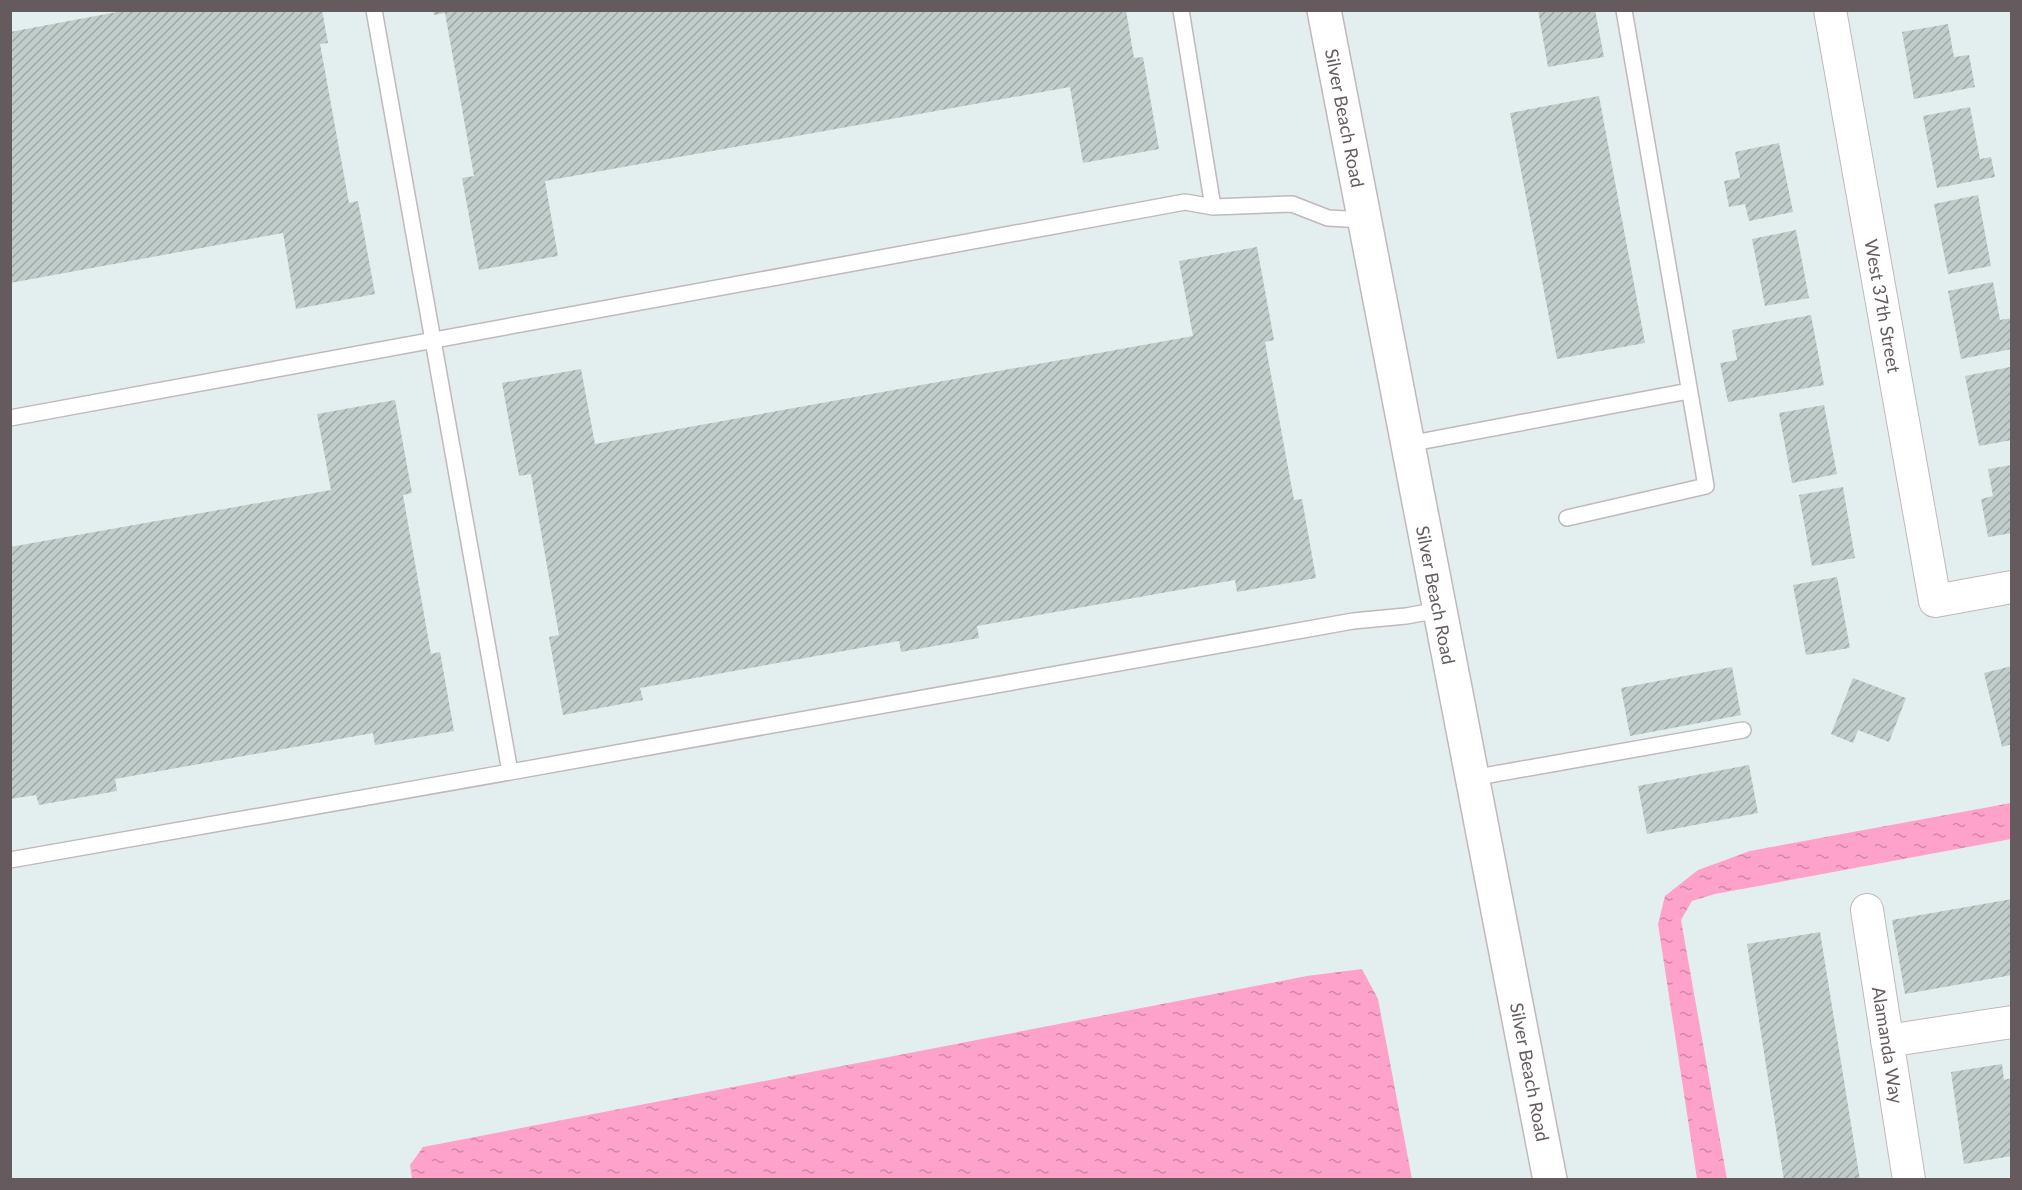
<svg xmlns="http://www.w3.org/2000/svg" width="2022" height="1190" viewBox="0 0 2022 1190" font-family="Lato,sans-serif">
<style>
.water{fill:url(#water-ripples)}
.building{fill:url(#building-hatch)}
.lines{fill:none;stroke-linecap:round;stroke-linejoin:round}
.service-casing{stroke:#c0b8ba;stroke-width:18}
.minor-casing{stroke:#c0b8ba;stroke-width:34}
.tertiary-casing{stroke:#c0b8ba;stroke-width:36}
.service{stroke:#fff;stroke-width:15}
.minor{stroke:#fff;stroke-width:32}
.tertiary{stroke:#fff;stroke-width:33}
.labels{text-anchor:middle;dominant-baseline:central;stroke-width:4.5;stroke-linejoin:round;paint-order:stroke}
.street-label{font-size:18px;fill:#655b5e;stroke:#fff}
</style>
<defs>
<pattern id="water-ripples" width="26" height="14" patternUnits="userSpaceOnUse" patternTransform="scale(1.5)"><rect width="26" height="14" fill="#ffa2c9"/><path d="M2 4q2-2 4 0t4 0M15 11q2-2 4 0t4 0" fill="none" stroke="#d287a6"/></pattern>
<pattern id="building-hatch" width="6" height="6" patternUnits="userSpaceOnUse" patternTransform="scale(1.5)"><rect width="6" height="6" fill="#c1cdca"/><path d="M-1 1l2-2M0 6l6-6M5 7l2-2" fill="none" stroke="#a0a9a7"/></pattern>
</defs>
<rect width="100%" height="100%" fill="#e2efee"/>
<path class="water" d="M2011 803V839L1715 894 1692 901 1681 920 1727 1179H1697L1658 924 1665 896 1698 870 1750 851Z
M1362 969 1378 999 1412 1179H412L410 1165 423 1147 1307 976Z"/>
<path class="building" d="M128 10H322L328 43 320 44 349 203 358 201 375 294 296 309 283 233 10 283V32Z
M433 10H1126L1134 58 1143 57 1159 149 1083 163 1070 87 545 181 558 256 479 270 462 178 474 176 445 13 434 15Z
M1538 10H1595L1604 57 1548 67Z
M1948 24 1954 57 1969 55 1975 87 1914 99 1902 32Z
M1599 96 1645 343 1557 359 1510 113Z
M1970 107 1980 159 1991 157 1995 177 1937 188 1923 116Z
M1779 143 1793 212 1749 221 1745 204 1729 207 1724 181 1740 178 1735 152Z
M1978 195 1991 266 1948 274 1934 204Z
M1796 230 1809 298 1765 306 1752 239Z
M1257 247 1274 340 1265 342 1294 500 1302 499 1316 578 1237 592 1235 580 977 626 979 638 901 652 899 641 640 688 643 700 563 715 549 637 559 635 531 474 519 476 502 383 581 369 595 444 1193 336 1179 261Z
M1993 282 2000 320 2012 318V349L1961 359 1948 291Z
M1811 315 1824 385 1728 402 1720 363 1737 360 1732 330Z
M2010 367 2012 376V440L1979 446 1965 376Z
M395 400 412 493 403 495 431 654 440 652 454 731 375 745 373 733 115 779 117 791 39 805 36 795 10 799V547L331 490 317 414Z
M1824 405 1837 474 1792 483 1779 413Z
M2012 465V533L1988 537 1981 499 1993 496 1988 469Z
M1843 487 1855 558 1812 566 1799 495Z
M1837 577 1850 648 1806 655 1793 585Z
M2012 666V744L2002 747 1984 673Z
M1732 667 1741 715 1630 736 1621 688Z
M1853 678 1906 698 1889 742 1858 730 1853 743 1831 734Z
M1749 765 1758 813 1647 834 1638 786Z
M2012 899V975L1905 994 1892 920Z
M1820 932 1860 1180H1784L1747 944Z
M2002 1064 2004 1080 2012 1078V1156L1964 1164 1951 1072Z"/>
<g class="lines">
<g class="service-casing">
<path id="service" d="M374 10 510 772 1353 621 1406 616 1439 610
M1181 10 1213 207
M10 418 1185 202 1213 207 1292 204 1328 218 1364 220
M1408 444 1689 391
M1567 518 1706 486 1624 10
M1472 778 1743 730
M10 860 510 772"/>
</g>
<g class="minor-casing">
<path id="minor" d="M1830 10 1935 601 2012 587
M1867 910 1909 1180
M1887 1041 2012 1022"/>
</g>
<g class="tertiary-casing">
<path id="tertiary" d="M1324 10 1550 1180"/>
</g>
<use href="#service" class="service"/>
<use href="#minor" class="minor"/>
<use href="#tertiary" class="tertiary"/>
</g>
<g class="labels">
<g class="street-label">
<text transform="translate(1345 118) rotate(79)">Silver Beach Road</text>
<text transform="translate(1883 306) rotate(80)">West 37th Street</text>
<text transform="translate(1436 595) rotate(79)">Silver Beach Road</text>
<text transform="translate(1888 1045) rotate(81)">Alamanda Way</text>
<text transform="translate(1530 1072) rotate(79)">Silver Beach Road</text>
</g>
</g>
<rect width="2022" height="1190" fill="none" stroke="#655b5e" stroke-width="24"/>
</svg>
